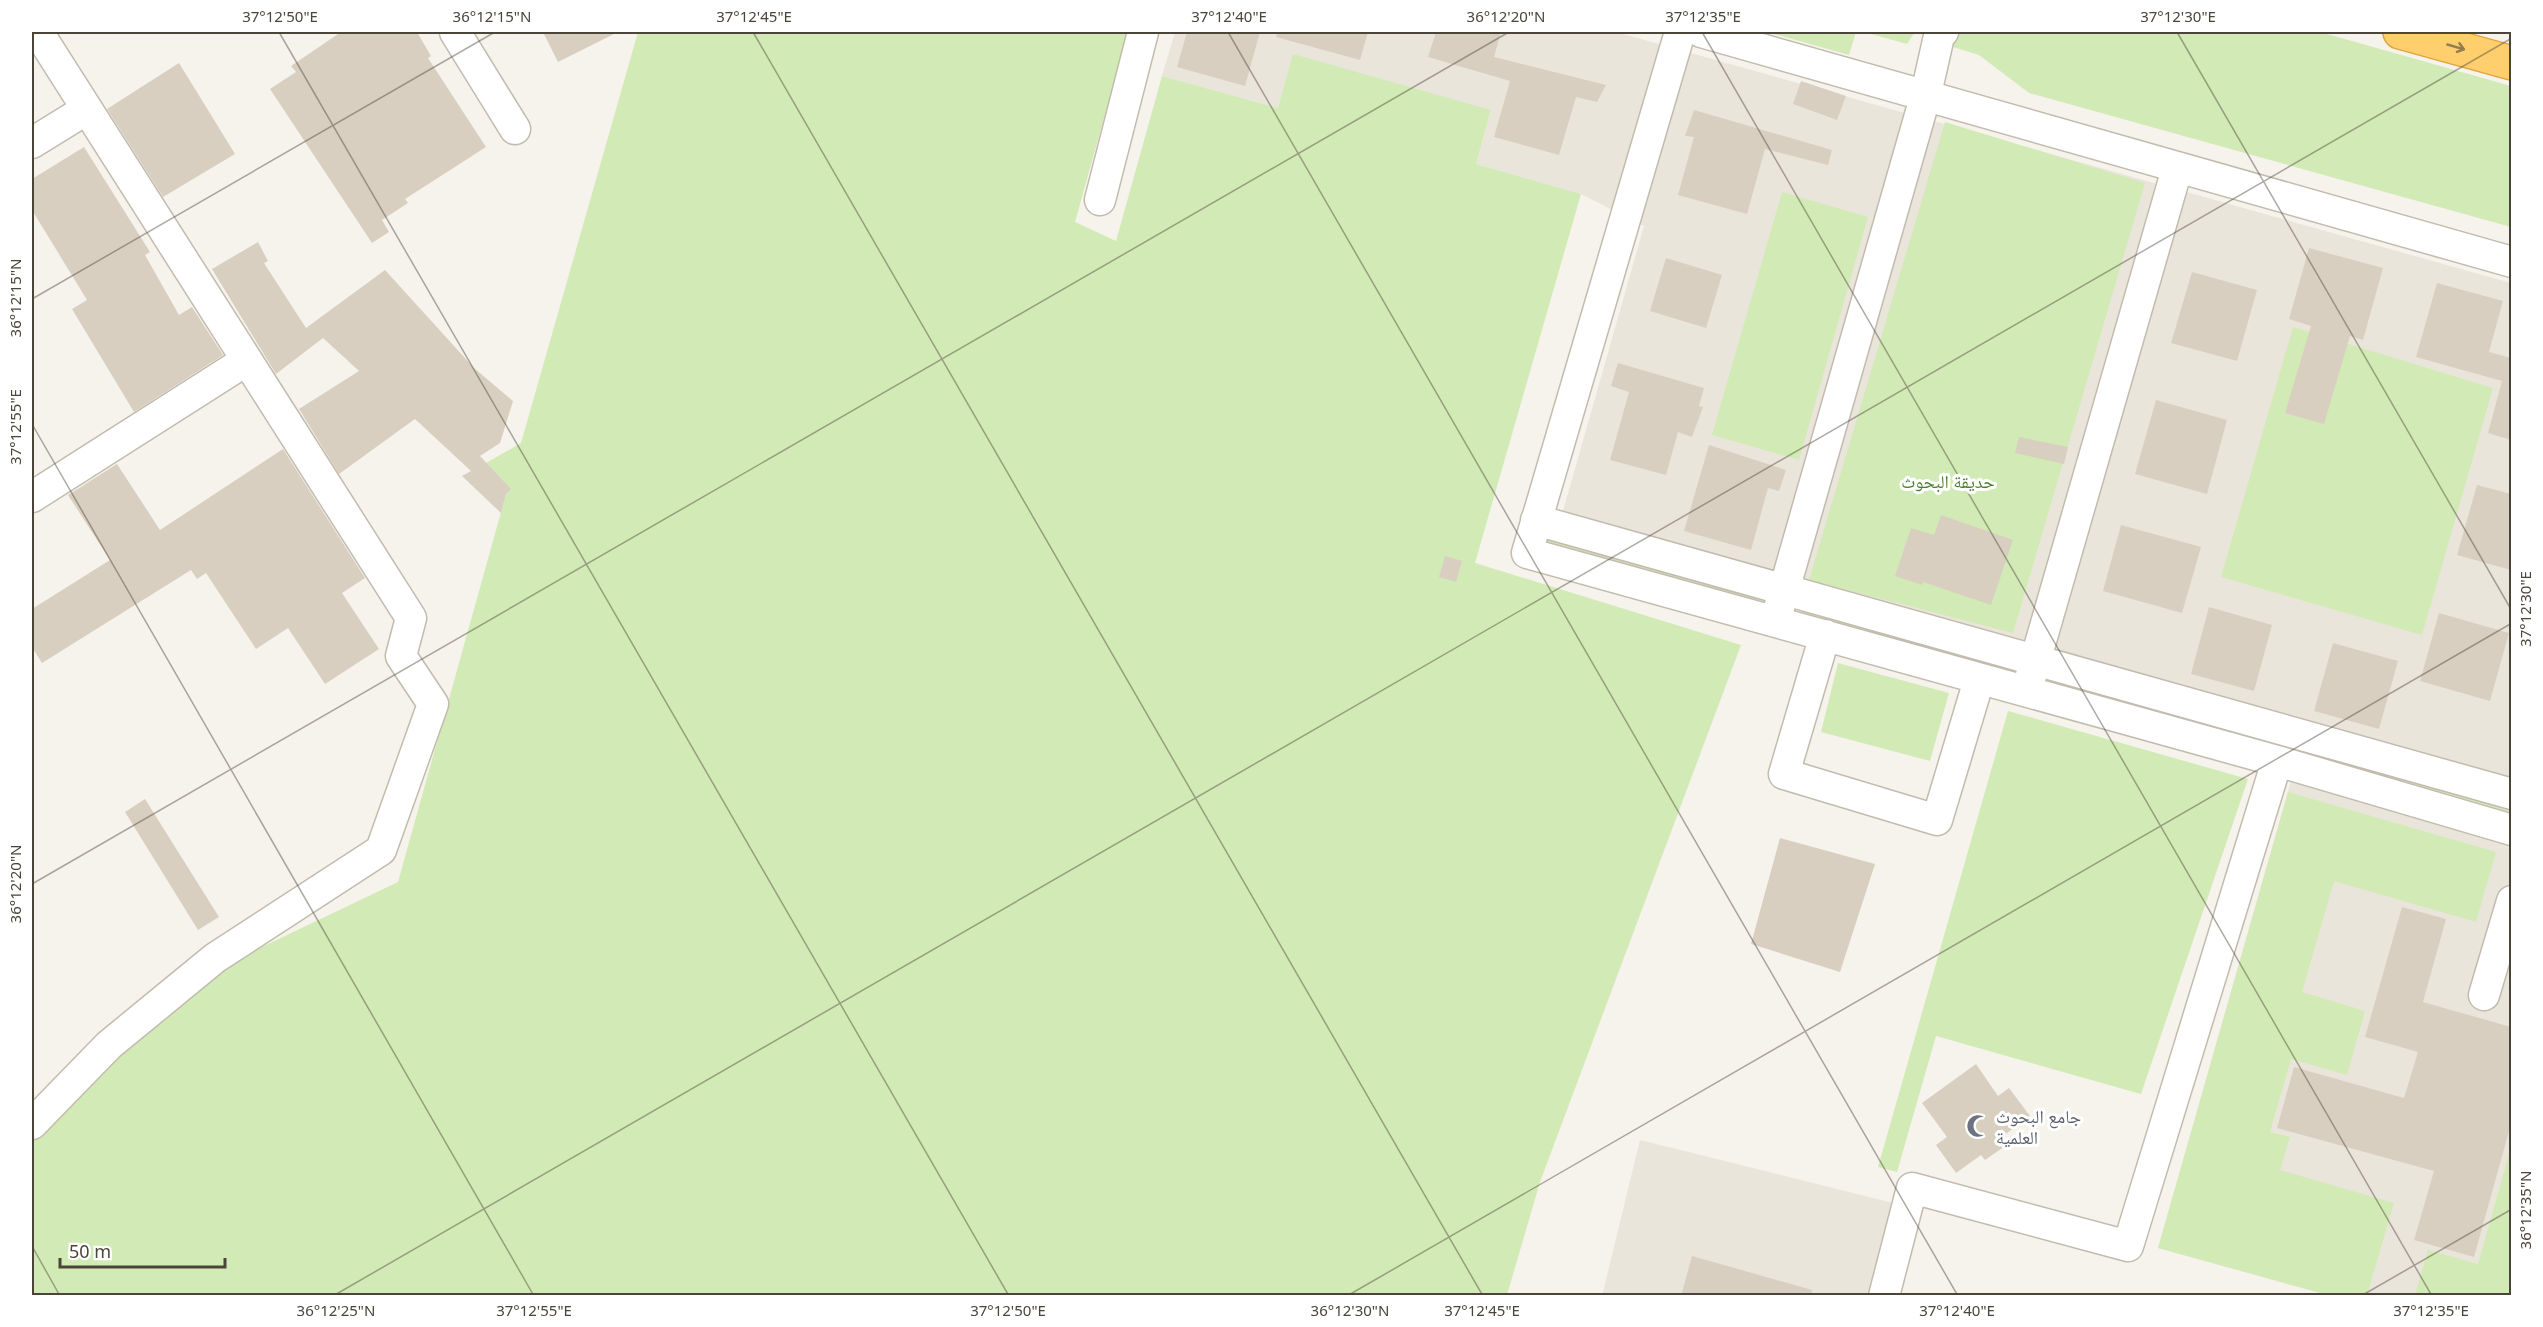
<svg xmlns="http://www.w3.org/2000/svg" width="2543" height="1327" viewBox="0 0 2543 1327" font-family="'Noto Sans','Noto Naskh Arabic',sans-serif">
<style>
.residential{fill:#eae5da}
.green{fill:#d2eab5}
.building{fill:#d8cfc1}
.lines{fill:none;stroke-linecap:round;stroke-linejoin:round}
.minor-casing{stroke:#c2bbae;stroke-width:33}
.highway-casing{stroke:#e0a43c;stroke-width:36}
.minor{stroke:#fff;stroke-width:30}
.highway{stroke:#ffcf6e;stroke-width:33}
.oneway{stroke:#937c4e}
.ticks{fill:none;stroke:#4b4439;stroke-width:1.5;stroke-opacity:0.45}
.labels{text-anchor:middle;dominant-baseline:central;stroke-width:6;stroke-linejoin:round;paint-order:stroke}
.park-label{font-size:18px;fill:#4a7f2a;stroke:#fff}
.worship-label{font-size:18px;fill:#5b616d;stroke:#fff;text-anchor:start}
.neatline{fill:none;stroke:#4b4439;stroke-width:2}
.ticks-label{font-size:15px;text-anchor:middle;fill:#4b4439}
</style>
<rect width="100%" height="100%" fill="#f6f3ec"/>
<path class="residential" d="M1175 32H1616L2511 283V1295H2328L2158 1248 2308 721 1563 511 1644 226 1581 194 1476 164 1491 111 1294 55 1278 108 1162 76Z
M1640 1140 1893 1203 1867 1295 1602 1296Z"/>
<path class="green" d="M638 32H1128L1075 222 1116 241 1162 76 1278 108 1293 54 1491 110 1476 164 1581 194 1475 563 1741 645 1540 1182 1507 1295 32 1296V1137L115 1052 220 967 398 882 508 487 486 463 521 443Z
M1767 32H1856L1849 55Z
M1864 32H1915L1907 44Z
M1951 32H2320L2511 86V227L2029 93 1979 55 1940 43Z
M1945 122 2145 183 2013 633 1809 580Z
M1782 192 1868 217 1799 460 1712 435Z
M2293 327 2493 388 2422 635 2221 577Z
M1540 537 1759 598 1758 604 1538 543Z
M1804 610 2012 668 2010 674 1802 616Z
M1838 663 1949 693 1930 761 1821 732Z
M2053 679 2261 739 2258 745 2051 686Z
M2008 711 2248 779 2141 1094 1936 1036 1897 1172 1878 1167Z
M2305 751 2507 808 2505 815 2303 758Z
M2288 792 2496 852 2476 922 2334 881 2302 992 2365 1011 2347 1075 2291 1059 2270 1132 2290 1137 2280 1170 2394 1203 2367 1295H2328L2158 1248Z
M2511 1147V1295H2415L2428 1250 2478 1264Z"/>
<path class="building" d="M341 32H417L431 56 428 58 486 147 405 199 408 203 382 220 389 232 372 243 270 89 296 72 291 66Z
M543 32H618L558 62Z
M1187 32H1260L1245 86 1177 67Z
M1277 32H1368L1360 60 1276 37Z
M1436 32H1501L1494 57 1606 85 1597 102 1576 97 1559 155 1494 137 1510 81 1428 57Z
M179 63 235 154 163 197 107 109Z
M1801 81 1846 96 1837 120 1793 104Z
M1694 110 1832 150 1828 165 1765 149 1747 214 1678 195 1694 137 1685 136Z
M84 147 150 252 145 255 179 315 192 307 223 355 134 412 72 309 87 300 32 210V179Z
M258 242 268 261 264 263 306 328 385 270 474 368 513 401 500 443 480 456 511 489 506 494 501 513 462 476 471 471 415 419 339 474 299 409 359 371 323 338 276 374 212 269Z
M2309 248 2383 268 2363 340 2350 336 2324 424 2285 413 2311 326 2289 319Z
M1666 258 1722 275 1706 328 1650 311Z
M2192 272 2257 290 2237 361 2171 343Z
M2437 283 2503 301 2489 352 2511 358V440L2488 433 2502 381 2416 357Z
M1618 363 1704 388 1699 406 1703 407 1692 437 1678 432 1666 475 1610 460 1629 392 1611 386Z
M2156 400 2227 420 2207 494 2135 474Z
M2019 437 2068 447 2064 464 2015 453Z
M1709 445 1786 470 1779 491 1768 488 1751 550 1684 531Z
M283 449 365 578 342 593 379 649 325 684 288 628 256 649 206 573 197 579 191 570 42 663 32 647V609L110 560 68 495 117 464 160 530Z
M2477 485 2511 494V570L2457 555Z
M1941 515 2013 540 1991 605 1923 582 1922 585 1895 576 1911 528 1934 535Z
M2121 525 2201 547 2182 613 2103 591Z
M1445 556 1462 561 1456 582 1439 577Z
M2209 607 2272 625 2254 691 2191 674Z
M2439 613 2509 633 2490 701 2420 681Z
M2333 643 2398 661 2379 729 2314 711Z
M145 799 219 917 198 930 125 812Z
M1780 838 1875 864 1840 972 1751 944Z
M2402 907 2446 919 2423 1002 2511 1027V1124L2474 1257 2414 1240 2434 1171 2277 1128 2294 1067 2404 1098 2418 1052 2365 1037Z
M1976 1064 1998 1096 2009 1088 2030 1116 2003 1136 2008 1144 1985 1160 1981 1155 1956 1173 1936 1145 1947 1137 1922 1103Z
M1692 1256 1812 1290 1811 1296H1681Z"/>
<g class="lines">
<g class="minor-casing">
<path id="minor" d="M455 32 515 129
M1680 32 1527 553 2277 761 2512 830
M1701 32 2512 262
M32 143 87 109
M1100 200 1143 32
M32 497 247 360
M1536 520 2512 794
M1779 608 1926 94 1939 36 1943 32
M1825 635 1784 774 1937 820 1979 680
M2030 679 2177 169
M2484 995 2512 901
M32 1124 109 1045 215 958 381 850 433 704 401 656 411 618 38 32
M1884 1296 1912 1188 2128 1246 2277 761"/>
</g>
<g class="highway-casing">
<path id="highway" d="M2400 32 2512 63"/>
</g>
<use href="#minor" class="minor"/>
<use href="#highway" class="highway"/>
</g>
<defs><path id="oneway-shaft" d="M-6 0H5M1.5-3L5.5 0L1.5 3" fill="none" stroke-width="1.6" stroke-linecap="round" stroke-linejoin="round" transform="scale(1.5)"/></defs>
<use class="oneway" href="#oneway-shaft" transform="translate(2456 47) rotate(16)"/>
<path class="ticks" d="M279 32 1009 1296M753 32 1483 1296M1228 32 1958 1296M1702 32 2432 1296M2177 32 2512 611M32 299 495 32M32 424 534 1296M32 884 1509 32M32 1246 60 1296M333 1296 2512 38M1347 1296 2512 623M2361 1296 2512 1209"/>
<defs>
<g id="mosque-bare" transform="scale(1.8)"><path d="M3.5-4.9A6 6 0 1 0 3.5 4.9A5 5 0 1 1 3.5-4.9Z" fill="#6b7280" stroke="#fff" stroke-width="2.5" paint-order="stroke"/></g>
</defs>
<g fill-rule="evenodd">
<use href="#mosque-bare" x="1978" y="1126"/>
</g>
<g class="labels">
<g class="park-label">
<text x="1948" y="481">حديقة البحوث</text>
</g>
<g class="worship-label">
<text x="1996" y="1116">جامع البحوث<tspan x="1996" dy="21">العلمية</tspan></text>
</g>
</g>
<rect width="2543" height="1327" fill="none" stroke="#ffffff" stroke-width="66"/>
<path d="M60 1258v9h165v-9" fill="none" stroke="#4b4439" stroke-width="3"/>
<text x="69" y="1258" font-size="18" fill="#4b4439" stroke="#ffffff" stroke-width="4.5" paint-order="stroke">50 m</text>
<rect x="33" y="33" width="2477" height="1261" class="neatline"/>
<g class="ticks-label">
<text x="280" y="22">37°12'50"E</text>
<text x="492" y="22">36°12'15"N</text>
<text x="754" y="22">37°12'45"E</text>
<text x="1229" y="22">37°12'40"E</text>
<text x="1506" y="22">36°12'20"N</text>
<text x="1703" y="22">37°12'35"E</text>
<text x="2178" y="22">37°12'30"E</text>
<text transform="translate(16 298) rotate(-90)" y="5">36°12'15"N</text>
<text transform="translate(16 427) rotate(-90)" y="5">37°12'55"E</text>
<text transform="translate(2526 609) rotate(-90)" y="5">37°12'30"E</text>
<text transform="translate(16 884) rotate(-90)" y="5">36°12'20"N</text>
<text transform="translate(2526 1210) rotate(-90)" y="5">36°12'35"N</text>
<text x="336" y="1316">36°12'25"N</text>
<text x="534" y="1316">37°12'55"E</text>
<text x="1008" y="1316">37°12'50"E</text>
<text x="1350" y="1316">36°12'30"N</text>
<text x="1482" y="1316">37°12'45"E</text>
<text x="1957" y="1316">37°12'40"E</text>
<text x="2431" y="1316">37°12'35"E</text>
</g>
</svg>
